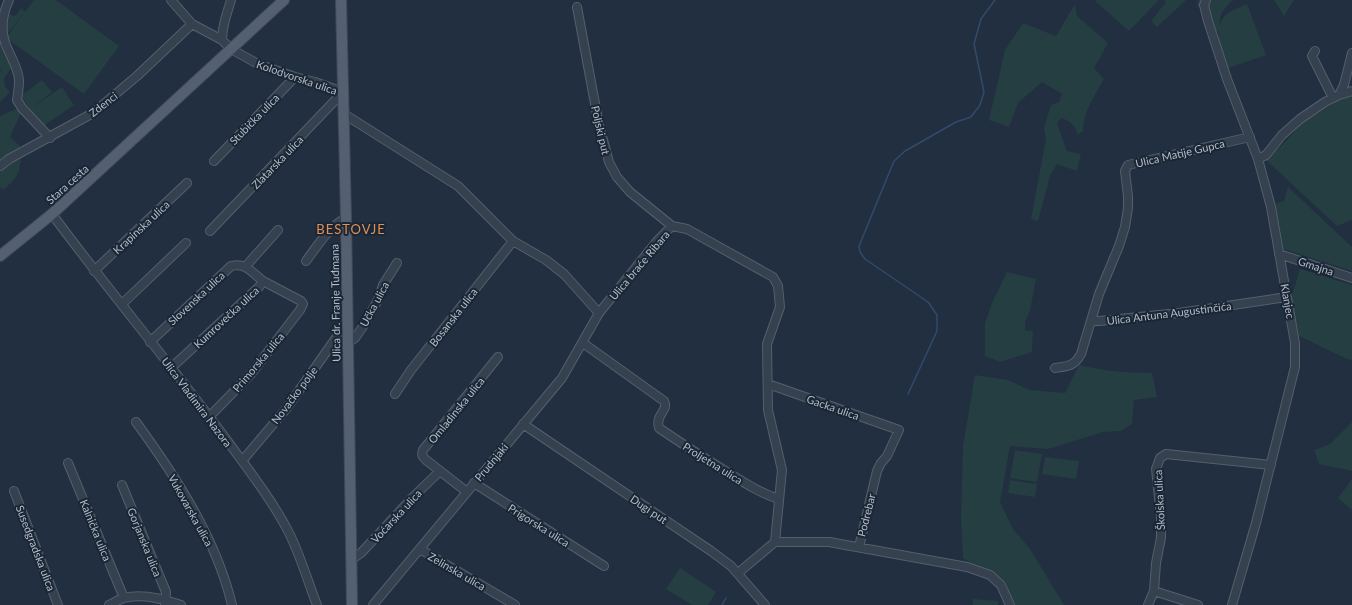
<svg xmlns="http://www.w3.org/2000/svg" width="1352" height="605" viewBox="0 0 1352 605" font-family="Lato,sans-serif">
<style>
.green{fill:#243e41}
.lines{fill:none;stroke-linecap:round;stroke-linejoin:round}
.stream{stroke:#334a69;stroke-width:1.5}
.minor-casing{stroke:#545f6e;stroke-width:10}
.major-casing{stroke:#3f4a59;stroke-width:12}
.minor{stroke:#364150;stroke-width:8}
.major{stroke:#546070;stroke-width:10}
.labels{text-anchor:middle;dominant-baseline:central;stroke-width:4;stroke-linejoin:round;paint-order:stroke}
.street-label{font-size:11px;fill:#b2bccb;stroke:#1b2635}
.quarter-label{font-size:13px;letter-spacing:1px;fill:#df9158;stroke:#1b2635}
</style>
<rect width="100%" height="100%" fill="#212f40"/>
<path class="green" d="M34 0H56L119 46 84 94 6 38 25 12 9 32 5 31 7 13 15 16 21 8 25 12Z
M1097 0H1159L1129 31 1095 1Z
M1164 0H1186L1157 27 1151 21 1166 2Z
M1198 0H1233C1226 6 1218 15 1220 25 1223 12 1236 9 1247 4L1266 55 1228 68 1218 38 1219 31 1214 33 1210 12 1197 6Z
M1274 0H1294L1284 16Z
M1075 4 1077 16 1108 43 1094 68 1104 79C1095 95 1083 112 1083 131L1078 135C1075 126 1071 121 1061 118L1057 123 1067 151 1081 154 1077 171 1057 164 1050 176 1038 221 1031 219 1046 139 1044 127 1051 105 1059 102 1062 94 1042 82 1018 103 1009 127 989 120 1005 50 1023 23 1056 36Z
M0 44 11 68 4 79 5 87 10 92 0 102V73L1 71 0 69Z
M42 80 52 92 34 106 62 87 74 105 42 127 21 96Z
M1352 95V220L1337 226 1266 160 1284 143 1302 123 1341 99Z
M16 109 21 113 10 137 20 146C22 168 20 177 3 190L0 187V116Z
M1288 187 1352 247V271L1284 249 1275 204 1284 201Z
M1300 269 1352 285V360L1347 359 1299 336 1291 299Z
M1007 272 1036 279 1030 311 1025 322V330L1033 331 1032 352 1000 362 985 356V323L992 303Z
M1079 365C1105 371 1125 373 1152 373L1157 397 1134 400 1132 424 1121 431 1103 432 1048 449 1010 446 1000 502 1013 529 1030 549 1064 605H1013L1006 582 991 570 975 566 963 558 961 519 963 446 975 375 1008 380 1030 390 1065 393Z
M1352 422V471L1319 464 1314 450 1330 444Z
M1015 450 1042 454 1037 482 1010 478Z
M1045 457 1079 461 1076 479 1042 474Z
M1352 479V510L1338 498Z
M1010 480 1037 484 1035 497 1008 493Z
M680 568 716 592 708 605H692L666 589Z
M973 599 998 601V605H973Z"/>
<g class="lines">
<path class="stream" d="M908 394 937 331V315L928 302 865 259 860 252 859 246 894 161 905 151 956 122 971 117 980 105 984 92 974 44 981 19 995 0
M722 605 726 598"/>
<g class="minor-casing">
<path id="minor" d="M9 0C1 17 0 35 9 52 13 61 19 71 19 81 19 87 18 94 17 100L22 108 50 138
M171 0 192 24 222 40 231 49 258 64 295 77 315 82 343 92 210 231
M1206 0 1204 5 1208 21 1227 79 1258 159 1271 207 1295 343V367L1256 523 1232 605
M577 7 599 125 609 162 617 177 630 192 672 226 687 229 773 277 778 286 780 307 767 344 768 410 782 470 775 542 738 573
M222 40C222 25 227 14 231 0
M1315 51 1312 56 1333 98
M1339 95 1352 91
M344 114 458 186 513 241 546 260 564 274 599 313 658 240 672 226
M1258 159 1266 155 1282 135 1300 119 1325 102 1339 95 1344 85 1352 53
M214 161 295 77
M0 166 9 159 93 113 137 76 192 24
M52 214C108 290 170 363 226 439 247 468 270 497 287 529 300 553 307 580 317 605
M1279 254 1352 278
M306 261C318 245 329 227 346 218
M246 266 278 230
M94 271 187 183
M122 304 186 243
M1092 321H1099L1179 313 1287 297
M150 342 231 266C246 262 252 273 263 281
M348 343 355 338 362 328 378 300 383 285 397 263
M583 343 664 401C669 411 655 414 659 428 681 443 702 457 724 470 742 481 759 493 779 499
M171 368 259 287 263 281 301 301 303 304 300 310 251 374 209 417
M1055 368C1069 366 1074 366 1081 354L1099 294 1119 246 1125 227 1128 208V196L1125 171 1128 165 1250 137
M768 384 899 430 887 456 881 463 877 471 859 547
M395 394 411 370 513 241
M136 422C176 477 216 538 232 605
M523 424 711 551 731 566 765 605
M242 461 286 409 336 338 340 334 348 332
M68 463 124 598
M474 483 604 566
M122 485 166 592 165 605
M14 491 58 605
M467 492 426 460C423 457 421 455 423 450L498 357
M775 542H829L967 567 990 575 1001 585 1010 605
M420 549 515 605
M351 560 361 553 413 497 440 471
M1154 591 1198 605
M109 605C114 603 119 599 124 598 142 593 164 599 181 605
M373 605 562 378 599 313
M1148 605 1154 591 1156 563 1161 538V517L1156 469 1160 458 1166 454 1271 465"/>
</g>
<g class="major-casing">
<path id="major" d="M341 0 346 218 352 605
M0 256 52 214 284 0"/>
</g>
<use href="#minor" class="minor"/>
<use href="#major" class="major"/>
</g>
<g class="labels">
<g class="street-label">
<text transform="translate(297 77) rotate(19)">Kolodvorska ulica</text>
<text transform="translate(103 104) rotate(-38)">Zdenci</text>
<text transform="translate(254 119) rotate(-46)">Stubička ulica</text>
<text transform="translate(601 130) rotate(77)">Poljski put</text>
<text transform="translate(1180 153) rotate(-13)">Ulica Matije Gupca</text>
<text transform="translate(277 162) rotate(-46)">Zlatarska ulica</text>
<text transform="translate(67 184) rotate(-42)">Stara cesta</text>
<text transform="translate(141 227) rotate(-43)">Krapinska ulica</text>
<text transform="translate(639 265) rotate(-50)">Ulica braće Ribara</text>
<text transform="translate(1316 266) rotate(18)">Gmajna</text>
<text transform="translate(196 298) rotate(-43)">Slovenska ulica</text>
<text transform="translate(1288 301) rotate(80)">Klanjec</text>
<text transform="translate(335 303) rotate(-91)">Ulica dr. Franje Tuđmana</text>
<text transform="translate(374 304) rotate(-62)">Učka ulica</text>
<text transform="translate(1169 313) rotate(-7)">Ulica Antuna Augustinčića</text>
<text transform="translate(226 317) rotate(-43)">Kumrovečka ulica</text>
<text transform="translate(453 317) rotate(-52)">Bosanska ulica</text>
<text transform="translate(258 362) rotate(-50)">Primorska ulica</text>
<text transform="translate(294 395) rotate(-53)">Novačko polje</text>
<text transform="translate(197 402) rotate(53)">Ulica Vladimira Nazora</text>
<text transform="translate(833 407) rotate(19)">Gacka ulica</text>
<text transform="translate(456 410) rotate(-51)">Omladinska ulica</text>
<text transform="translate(491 462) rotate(-50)">Prudnjaki</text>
<text transform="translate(713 463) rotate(32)">Proljetna ulica</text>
<text transform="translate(1159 500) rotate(-93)">Školska ulica</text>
<text transform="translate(649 509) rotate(34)">Dugi put</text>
<text transform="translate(191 510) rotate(61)">Vukovarska ulica</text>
<text transform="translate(866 515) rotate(-76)">Podrebar</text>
<text transform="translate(396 516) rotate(-47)">Voćarska ulica</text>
<text transform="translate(539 525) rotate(32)">Prigorska ulica</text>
<text transform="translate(96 530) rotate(68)">Kalnička ulica</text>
<text transform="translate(145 542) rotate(68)">Gorjanska ulica</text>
<text transform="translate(36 548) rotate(69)">Susedgradska ulica</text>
<text transform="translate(457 571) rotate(30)">Zelinska ulica</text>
</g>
<g class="quarter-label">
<text x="351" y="229">BESTOVJE</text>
</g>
</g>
</svg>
